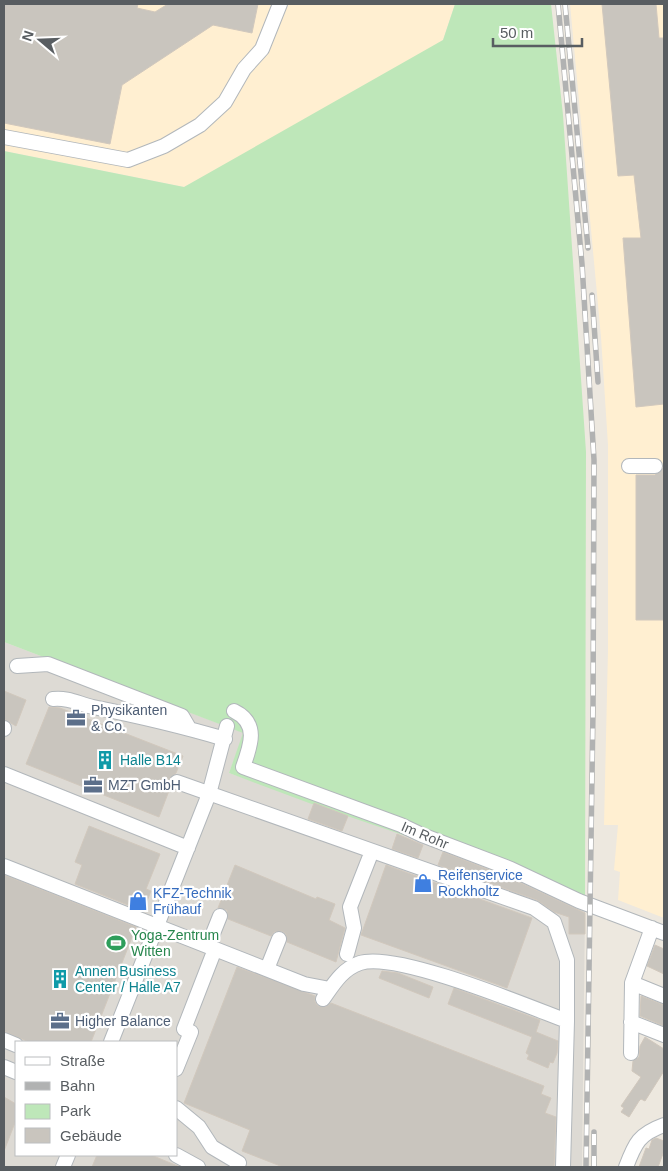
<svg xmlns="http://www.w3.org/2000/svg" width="668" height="1171" viewBox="0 0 668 1171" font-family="Helvetica,sans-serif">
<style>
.commercial{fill:#ffefd1}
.industrial{fill:#dddad4;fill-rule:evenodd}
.green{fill:#bee7b9}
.building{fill:#c9c5be;stroke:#d1c8bd}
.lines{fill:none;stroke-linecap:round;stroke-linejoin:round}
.minor-casing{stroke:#b2b7bb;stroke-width:16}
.minor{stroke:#fff;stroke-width:14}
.rail-casing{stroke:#b1b2b2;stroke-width:5.5}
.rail{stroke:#fff;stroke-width:4;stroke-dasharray:11;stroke-linecap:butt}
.labels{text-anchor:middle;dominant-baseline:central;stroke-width:4.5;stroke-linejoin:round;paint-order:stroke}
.service-label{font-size:14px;fill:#4e5e75;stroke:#fff;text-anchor:start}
.culture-label{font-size:14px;fill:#0d838f;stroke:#fff;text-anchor:start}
.street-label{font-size:14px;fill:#585d61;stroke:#fff}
.shop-label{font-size:14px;fill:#366cbe;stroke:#fff;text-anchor:start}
.leisure-label{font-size:14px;fill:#27864d;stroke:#fff;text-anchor:start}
</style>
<rect width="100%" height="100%" fill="#ede8df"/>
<path class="commercial" d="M4 4H455L443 40 333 108 184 187 4 151Z
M570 4H664V918L618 900 620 872 614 870 618 825H604L608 650V445L601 337Z"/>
<path class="industrial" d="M4 642 244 733 229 773 509 871 585 909 582 1167H4ZM16 1042H176V1155H16Z"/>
<path class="green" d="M455 4H551L563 115 586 452 585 909 509 871 309 803 229 773 243 733 4 642V151L184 187 443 40Z"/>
<path class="building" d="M4 4H138L137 8 155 12 168 4H258L252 33 213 25 122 85 110 144 4 123Z
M602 4H656L659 38H664V404L636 407 623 238H641L634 175 618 176Z
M663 468 664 620H636V475H655Z
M4 691 26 700 16 726 4 719Z
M49 707 60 708 183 756 176 773 169 779 170 788 159 817 26 764Z
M314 803 348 816 342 831 308 819Z
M89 826 160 854 146 889 151 891 143 911 75 884 82 865 75 862Z
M397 834 423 845 418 858 392 849Z
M443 852 508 877 585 913V934H569V917L554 912 537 900 438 865Z
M235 865 316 899 317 897 335 904 329 920 345 928 336 962 287 942 286 934 282 931 274 932 271 936 228 919 227 910 218 908Z
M386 865 532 918 507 988 361 935Z
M4 875 136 927 91 1042H29L4 1031Z
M655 945 664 949V974L647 966Z
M237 967 315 996V1002L318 1006 326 1007 331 1003 544 1086 541 1094 551 1098 545 1113 556 1117 554 1167H283L242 1151 250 1130 184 1103Z
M382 971 398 973 433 987 429 998 379 978Z
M454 988 540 1020 536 1032 558 1041 557 1053 553 1063 550 1062 548 1068 527 1059 529 1055 526 1053 532 1037 448 1004Z
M641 996 664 1005V1026L640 1016Z
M645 1037 664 1049V1071L645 1101 641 1099 639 1101 629 1117 621 1112 624 1108 621 1106 641 1077 632 1071 633 1061 639 1057 640 1046Z
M4 1097 16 1104V1120L4 1151Z
M656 1138 664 1141V1151L658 1167H639L646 1148 649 1149 652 1140Z
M97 1155H151L180 1167H92Z"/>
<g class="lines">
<g class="minor-casing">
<path id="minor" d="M4 137 128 160 164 146 200 125 225 102 244 69 262 49 280 4
M629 466H655
M17 666 48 664 182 716 189 728
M53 699C68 697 79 704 93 707 138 716 181 726 225 739
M234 711C259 723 251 745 243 767L401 825 422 835 511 869 579 901 664 933
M4 729V728
M4 774 188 848
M177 782 534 908 554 922 567 960V1021
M4 866 304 984 330 989
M208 946 220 916
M347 954 354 928 350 907 372 851
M267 969 279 939
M632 983 664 996
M323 999C333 985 342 969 360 963 396 951 527 1006 567 1021L563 1167
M631 1022 664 1035
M4 1040 16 1045
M111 1042 209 794 227 726
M631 1053 632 983 652 928
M4 1067 16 1072
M176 1069 191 1032 184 1029 215 949
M176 1108 199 1127 212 1147 239 1163
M176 1155 198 1167
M63 1167 68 1155
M626 1167C635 1143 639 1134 664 1125"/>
</g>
<use href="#minor" class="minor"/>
<g class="rail-casing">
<path id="rail" d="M558 4 582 264 594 460 593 711 586 1167
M565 4 588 248
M592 295 598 382
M594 1167V1132"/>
</g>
<use href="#rail" class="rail"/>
</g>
<defs>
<g id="office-bare" transform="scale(1.5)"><path d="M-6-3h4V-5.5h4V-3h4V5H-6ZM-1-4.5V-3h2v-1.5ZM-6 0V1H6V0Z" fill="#5c6f8a" stroke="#fff" stroke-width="2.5" paint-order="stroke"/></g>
<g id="building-bare" transform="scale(1.5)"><path d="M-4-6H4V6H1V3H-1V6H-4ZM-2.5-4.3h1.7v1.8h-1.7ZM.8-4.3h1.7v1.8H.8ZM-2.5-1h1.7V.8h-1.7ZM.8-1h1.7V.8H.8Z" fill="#0f9aa8" stroke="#fff" stroke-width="2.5" paint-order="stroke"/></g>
<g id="shop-bare" transform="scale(1.5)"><path d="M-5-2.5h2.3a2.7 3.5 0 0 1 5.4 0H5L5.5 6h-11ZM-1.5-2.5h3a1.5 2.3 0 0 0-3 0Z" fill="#3f7fe0" stroke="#fff" stroke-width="2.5" paint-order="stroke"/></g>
<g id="stadium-bare" transform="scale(1.5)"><path d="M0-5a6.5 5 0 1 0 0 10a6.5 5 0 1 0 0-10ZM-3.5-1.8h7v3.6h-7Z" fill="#2e9e5b" stroke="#fff" stroke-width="2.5" paint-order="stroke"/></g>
</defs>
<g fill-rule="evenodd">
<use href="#office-bare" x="76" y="718"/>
<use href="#building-bare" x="105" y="760"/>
<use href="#office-bare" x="93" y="785"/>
<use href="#shop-bare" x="423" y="883"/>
<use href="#shop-bare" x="138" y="901"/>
<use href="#stadium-bare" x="116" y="943"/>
<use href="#building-bare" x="60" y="979"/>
<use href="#office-bare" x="60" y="1021"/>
</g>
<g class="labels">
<g class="service-label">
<text x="91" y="710">Physikanten<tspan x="91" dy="16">&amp; Co.</tspan></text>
<text x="108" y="785">MZT GmbH</text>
<text x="75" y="1021">Higher Balance</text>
</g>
<g class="culture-label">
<text x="120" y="760">Halle B14</text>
<text x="75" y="971">Annen Business<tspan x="75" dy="16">Center / Halle A7</tspan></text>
</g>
<g class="street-label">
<text transform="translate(425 835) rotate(23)">Im Rohr</text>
</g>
<g class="shop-label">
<text x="438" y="875">Reifenservice<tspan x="438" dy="16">Rockholtz</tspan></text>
<text x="153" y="893">KFZ-Technik<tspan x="153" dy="16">Frühauf</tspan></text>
</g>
<g class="leisure-label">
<text x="131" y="935">Yoga-Zentrum<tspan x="131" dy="16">Witten</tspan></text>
</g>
</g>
<rect width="668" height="1171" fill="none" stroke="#585d61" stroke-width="10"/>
<rect x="15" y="1041" width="162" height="115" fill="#ffffff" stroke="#bcbec0"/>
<rect x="25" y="1057" width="25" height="8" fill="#ffffff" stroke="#bcbec0"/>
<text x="60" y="1066" font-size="15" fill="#585d61">Straße</text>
<rect x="25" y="1082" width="25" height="8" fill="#b1b2b2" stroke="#bcbec0"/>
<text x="60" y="1091" font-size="15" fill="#585d61">Bahn</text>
<rect x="25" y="1104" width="25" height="15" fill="#bee7b9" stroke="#bcbec0"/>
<text x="60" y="1116" font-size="15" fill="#585d61">Park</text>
<rect x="25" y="1128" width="25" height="15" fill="#c9c5be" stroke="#bcbec0"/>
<text x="60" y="1141" font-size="15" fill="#585d61">Gebäude</text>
<g transform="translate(40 40) rotate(289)" stroke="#ffffff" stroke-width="4" paint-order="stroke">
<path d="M0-4L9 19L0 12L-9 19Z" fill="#585d61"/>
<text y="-8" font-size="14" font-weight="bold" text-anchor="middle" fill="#585d61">N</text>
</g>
<path d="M493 38v8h89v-8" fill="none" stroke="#585d61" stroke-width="2.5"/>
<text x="500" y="38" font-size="15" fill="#585d61" stroke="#ffffff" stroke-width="4" paint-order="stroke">50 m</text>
</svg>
